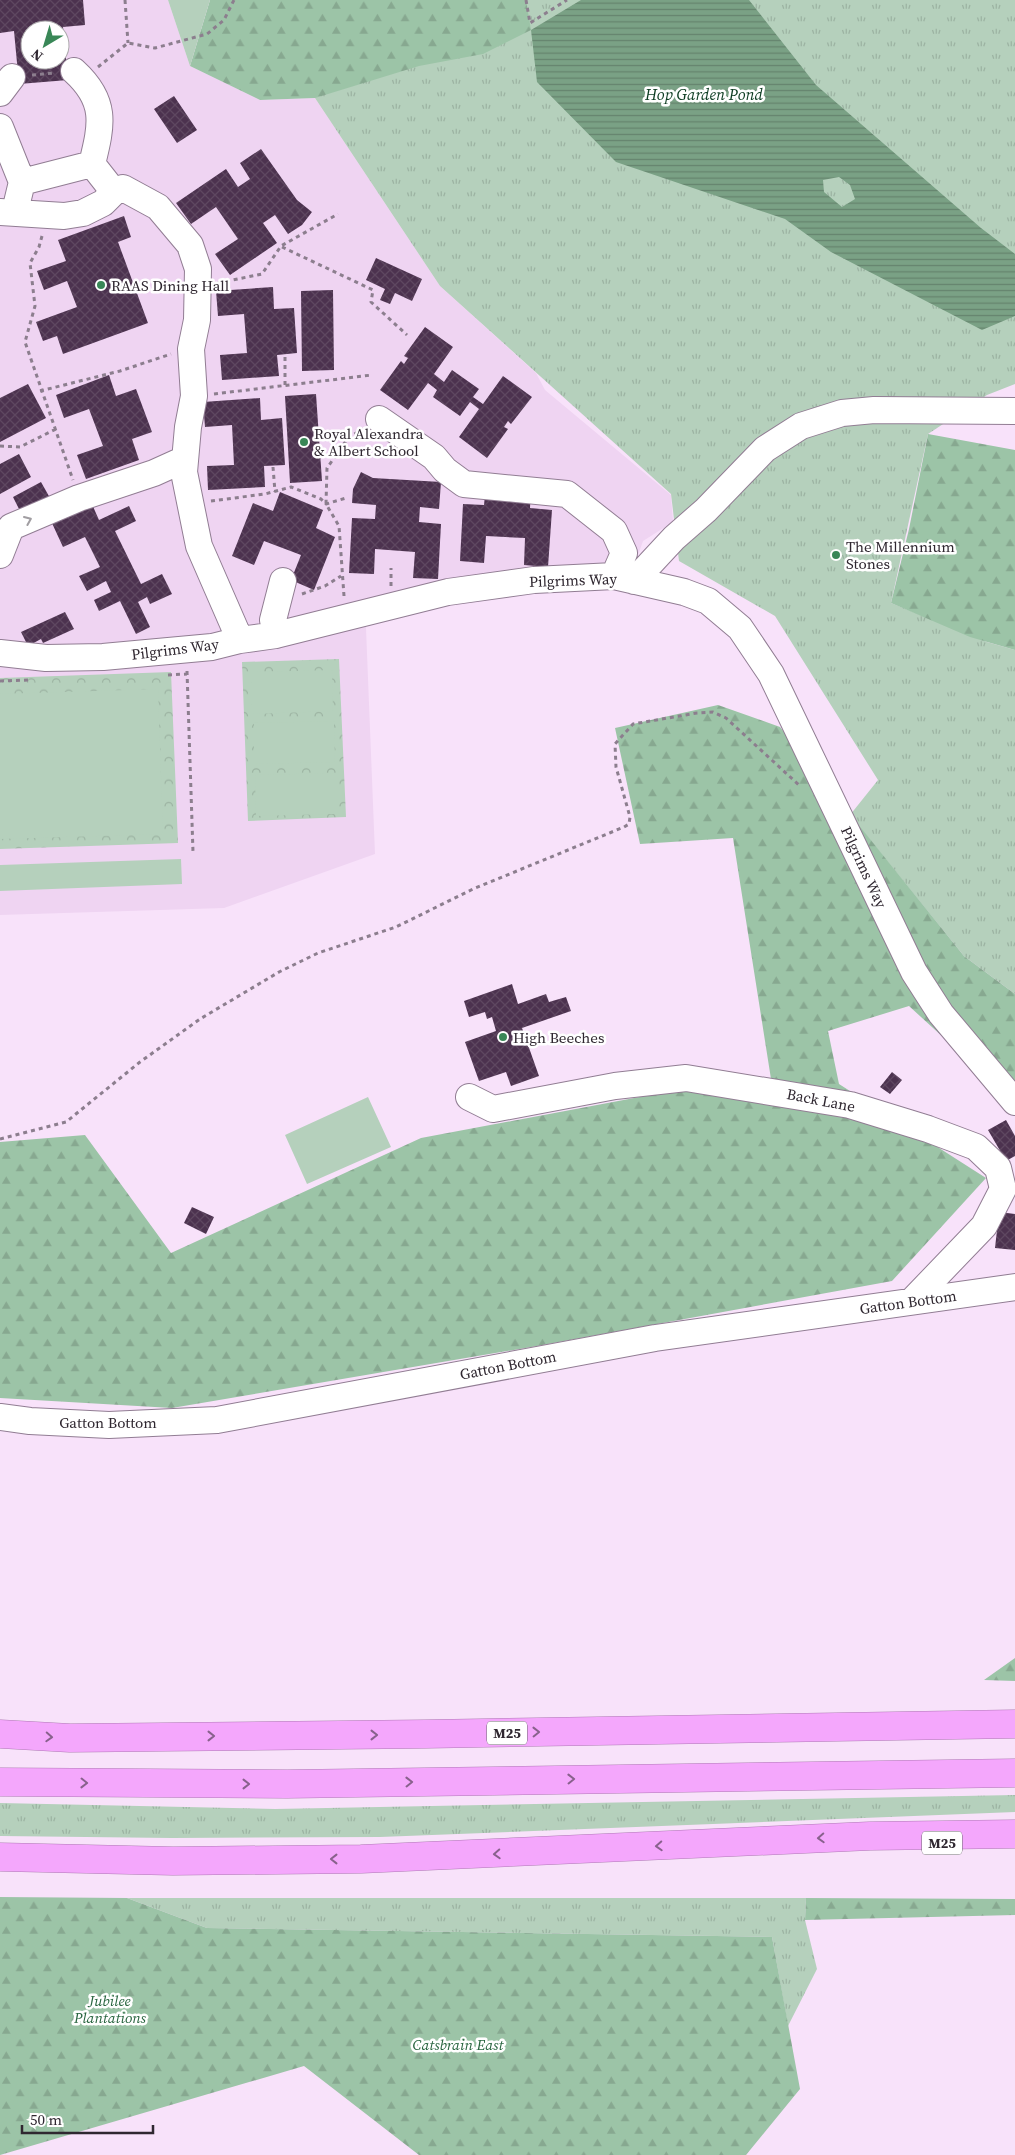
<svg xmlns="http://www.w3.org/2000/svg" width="1015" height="2155" viewBox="0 0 1015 2155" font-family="'Source Serif 4',serif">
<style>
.built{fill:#efd4f2;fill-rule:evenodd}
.grass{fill:url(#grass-tufts)}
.forest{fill:url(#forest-firs)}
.park{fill:url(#park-crowns)}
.garden{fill:#b5d0bc}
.water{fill:url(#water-rules);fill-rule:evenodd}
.building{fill:url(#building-cross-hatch);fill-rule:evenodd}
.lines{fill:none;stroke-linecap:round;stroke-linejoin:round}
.minor-casing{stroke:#917d93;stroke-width:28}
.highway-casing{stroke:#af7ab5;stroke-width:29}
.path{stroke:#8c7e8e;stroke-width:3;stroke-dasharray:4 4;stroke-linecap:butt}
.minor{stroke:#fff;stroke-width:26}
.highway{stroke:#f4a7fc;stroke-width:28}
.oneway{stroke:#a19ea2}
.oneway2{stroke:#88618c}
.poi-dot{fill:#398757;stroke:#fff;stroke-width:2}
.labels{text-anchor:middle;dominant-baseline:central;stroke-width:5;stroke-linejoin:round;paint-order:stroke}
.shield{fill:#fff;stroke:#6d686e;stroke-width:1}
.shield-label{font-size:14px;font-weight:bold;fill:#2f2730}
.poi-label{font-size:15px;fill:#2f2730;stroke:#fff;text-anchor:start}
.street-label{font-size:15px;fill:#2f2730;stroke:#fff}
.park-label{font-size:15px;font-style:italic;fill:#27643e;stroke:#fff}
.water-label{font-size:16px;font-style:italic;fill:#0c3c21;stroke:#fff}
</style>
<defs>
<pattern id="grass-tufts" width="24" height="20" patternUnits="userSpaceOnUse" patternTransform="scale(1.25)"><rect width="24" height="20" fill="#b5d0bc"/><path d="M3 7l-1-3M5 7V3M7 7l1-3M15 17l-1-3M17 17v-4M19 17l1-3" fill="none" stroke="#9cb3a2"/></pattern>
<pattern id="forest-firs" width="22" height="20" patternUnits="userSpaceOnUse" patternTransform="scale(1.25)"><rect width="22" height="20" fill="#9cc4a7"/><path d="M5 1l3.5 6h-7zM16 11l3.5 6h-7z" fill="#87a890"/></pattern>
<pattern id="park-crowns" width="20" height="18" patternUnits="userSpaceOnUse" patternTransform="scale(1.25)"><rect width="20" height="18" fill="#b5d0bc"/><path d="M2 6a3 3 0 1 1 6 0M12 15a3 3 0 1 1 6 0" fill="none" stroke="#9cb3a2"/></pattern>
<pattern id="water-rules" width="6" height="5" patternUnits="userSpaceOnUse" patternTransform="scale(1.25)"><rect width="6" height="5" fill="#7aa185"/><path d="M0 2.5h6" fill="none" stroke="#64836d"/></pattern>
<pattern id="building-cross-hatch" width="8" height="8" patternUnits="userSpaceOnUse" patternTransform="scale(1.25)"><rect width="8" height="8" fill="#4c324f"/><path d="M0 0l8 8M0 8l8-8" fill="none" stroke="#5e4760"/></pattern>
</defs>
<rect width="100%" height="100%" fill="#f8e2fa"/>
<path class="built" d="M0 0H168L190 66 260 100 315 98 440 286 536 373 545 390 671 495 673 522 643 541 635 564 365 603 375 854 224 908 0 915ZM30 30H60V60H30Z"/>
<path class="grass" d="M314 0H1015V384L987 395 928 434 891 603 987 642 1015 650V994L964 956 850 815 878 780 775 616 679 561 671 494 440 286 315 98Z
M1015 1795V1812L380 1837 172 1838 0 1836V1803L275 1809Z
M127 1898H806L805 1920 817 1969 788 2026 772 1937 207 1928Z"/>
<path class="forest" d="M210 0H526L531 30 483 54 419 66 315 98 260 100 190 66Z
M928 434 1015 450V650L970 637 891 603 909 529Z
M718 705 780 727 964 956 1015 994V1103L909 1006 828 1031 839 1084 986 1178 892 1281 537 1346 172 1408 0 1398V1142L85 1135 171 1253 421 1138 682 1089 774 1098 733 838 640 844 615 728Z
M1015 1658V1681L984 1680Z
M0 1897 127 1898 207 1928 772 1937 800 2089 746 2155H419L304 2066 0 2155Z
M806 1898 1015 1899V1915L805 1920Z"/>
<path class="park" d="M339 659 346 817 248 821 242 662Z
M171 672 178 843 0 849V678Z"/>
<path class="garden" d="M168 0H210L190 66Z
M332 670 333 711 252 714V672Z
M158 689 163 834 0 839V694Z
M334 721 335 762 254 764V723Z
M336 773V814L256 816 255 775Z
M181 859 182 884 0 891V865Z
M368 1097 391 1147 307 1184 285 1135Z"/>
<path class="water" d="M581 0H749L816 85 981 228 1015 254V316L982 330 831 252 785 219 616 162 537 82 531 30ZM839 177 850 185 855 199 842 207 824 192 823 180Z"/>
<path class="building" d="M0 0H83L85 25 63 27 68 80 19 84 14 31 0 33ZM30 30H60V60H30Z
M174 96 197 130 177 143 154 109Z
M261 149 297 200 312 212 302 225 288 234 275 215 263 223 277 243 230 275 215 254 238 239 216 207 191 224 176 203 226 169 238 187 250 179 240 163Z
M124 216 131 237 118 242 148 323 63 354 57 336 43 341 36 322 77 307 67 281 44 290 37 271 66 261 58 240Z
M376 258 422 279 412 301 395 293 390 304 380 300 385 289 366 280Z
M273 287 274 309 294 308 297 353 277 355 279 376 222 380 220 355 247 353 244 314 218 316 216 291Z
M333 290 334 370 302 371 301 291Z
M425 327 453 347 434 374 444 382 452 370 479 389 473 397 483 404 503 376 532 397 511 424 508 421 504 427 508 429 487 458 459 437 479 409 470 402 460 416 433 397 437 390 428 383 408 410 380 390 401 361 404 364 408 358 404 356Z
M109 375 116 396 136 389 152 432 132 439 139 460 86 479 77 455 103 446 89 409 64 418 56 395Z
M28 384 46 418 0 442V398Z
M316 394 322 481 290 483 285 396Z
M260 398 261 420 282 418 285 465 264 466 265 487 208 490 207 466 234 465 232 425 205 427 203 402Z
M19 454 31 477 0 494V464Z
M361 472 373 478 441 482 439 509 420 507 419 522 441 524 438 579 413 578 415 552 375 549 374 574 349 573 352 518 375 519 376 505 352 503 353 489Z
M41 482 50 498 21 513 13 497Z
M486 485 531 488 530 508 552 510 548 567 524 565 525 538 486 536 484 563 460 561 463 504 484 505Z
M280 492 323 510 316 528 335 537 314 590 291 580 301 555 264 541 254 565 232 556 253 503 273 511Z
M91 502 99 520 129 506 136 521 115 531 141 584 162 574 172 594 150 604 147 597 138 602 150 627 136 634 120 601 99 611 94 600 111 592 106 581 87 591 79 576 100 567 85 537 63 547 51 521Z
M65 612 74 629 43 643 41 639 28 646 21 632Z
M512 984 518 1004 546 994 549 1002 566 997 571 1011 522 1028 539 1076 511 1086 506 1072 479 1081 465 1042 496 1031 492 1017 487 1019 485 1012 469 1017 464 1001Z
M892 1072 902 1080 890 1094 880 1087Z
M1006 1120 1015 1136V1156L1006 1161 988 1130Z
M192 1207 214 1217 206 1234 184 1223Z
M999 1212 1015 1214V1250L995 1248Z"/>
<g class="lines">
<g class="minor-casing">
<path id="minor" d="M74 71C107 101 102 124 92 164
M0 93 12 77
M0 127 22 182
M15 211 22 182 92 164 114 192
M0 212 64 216 83 213 103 203 114 192 123 188 158 207 190 245 198 269 197 320 191 349 194 396 188 427 184 472 199 546 240 640
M379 419 434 457 445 470 464 484 567 494 614 531 624 553 614 576
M0 555 11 527 79 498 154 473 185 459
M634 581 674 538 706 510 765 449 801 426 842 413 874 410 1015 411
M276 635 273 620 283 581
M0 653 46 658 103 657 212 647 240 640 276 635 448 592 534 580 614 576 684 592 708 601 740 628 771 674 914 972 941 1014 1015 1102
M469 1097 493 1109 615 1086 686 1078 850 1105 928 1129 976 1147 998 1168 1003 1189 984 1226 912 1301
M0 1417 30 1421 109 1425 217 1420 655 1338 1015 1287"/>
</g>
<g class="highway-casing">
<path id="highway" d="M0 1734 70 1738 426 1734 1015 1724
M0 1782 287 1784 1015 1773
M0 1857 173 1861 361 1859 870 1836 1015 1834"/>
</g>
<path class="path" d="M125 0 128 43
M526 0 530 23 567 0
M98 67 128 43 155 48 207 34 224 20 234 0
M32 75 54 73
M42 236 39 247 30 263 35 306 25 342 73 480
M282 247 373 290 371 302 407 335
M218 283 262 274 281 246 338 214
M285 357V385
M40 391 120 371 171 354
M214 394 372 375
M0 446 20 447 56 429
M273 467 275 492
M211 501 265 494 291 487 321 499 326 504 346 498
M391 586V568
M302 594 325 586 341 576
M344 596 339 526 326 504 327 468 348 438 361 430
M187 671 193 852
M168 675 187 674
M0 681 29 680
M0 1139 66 1122 140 1062 200 1019 279 972 318 953 396 927 473 889 624 827 629 824 630 817 616 767 615 744 633 724 697 713 713 712 726 718 800 786"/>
<use href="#minor" class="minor"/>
<use href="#highway" class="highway"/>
</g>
<defs><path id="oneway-chevron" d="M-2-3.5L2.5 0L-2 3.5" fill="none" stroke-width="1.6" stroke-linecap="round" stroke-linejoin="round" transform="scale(1.25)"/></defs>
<use class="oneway" href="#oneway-chevron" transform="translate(28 520) rotate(-23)"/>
<g class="oneway2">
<use href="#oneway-chevron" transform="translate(536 1732) rotate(-1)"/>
<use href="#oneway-chevron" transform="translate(374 1735)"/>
<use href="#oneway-chevron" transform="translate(211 1736)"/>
<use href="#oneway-chevron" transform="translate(49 1737) rotate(3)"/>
<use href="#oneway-chevron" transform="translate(571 1779) rotate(-1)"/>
<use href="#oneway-chevron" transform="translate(409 1782) rotate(-1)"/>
<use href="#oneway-chevron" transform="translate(84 1783) rotate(1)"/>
<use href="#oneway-chevron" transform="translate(246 1784)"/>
<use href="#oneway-chevron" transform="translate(821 1838) rotate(177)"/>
<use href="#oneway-chevron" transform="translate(659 1846) rotate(177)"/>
<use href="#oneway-chevron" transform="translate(497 1854) rotate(177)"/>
<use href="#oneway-chevron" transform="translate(334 1859) rotate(180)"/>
</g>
<g class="poi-dot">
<circle cx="101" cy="285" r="5"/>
<circle cx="304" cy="442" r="5"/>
<circle cx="836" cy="555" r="5"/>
<circle cx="503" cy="1037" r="5"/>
</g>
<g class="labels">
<g class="shield">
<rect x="487" y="1721.5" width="40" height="23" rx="4"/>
<rect x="922" y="1831.5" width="40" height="23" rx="4"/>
</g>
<g class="shield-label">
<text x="507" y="1733">M25</text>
<text x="942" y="1843">M25</text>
</g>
<g class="poi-label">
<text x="111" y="285">RAAS Dining Hall</text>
<text x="314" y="433">Royal Alexandra<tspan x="314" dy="17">&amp; Albert School</tspan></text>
<text x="846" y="546">The Millennium<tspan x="846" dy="17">Stones</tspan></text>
<text x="513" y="1037">High Beeches</text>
</g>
<g class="street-label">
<text transform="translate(573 580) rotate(-2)">Pilgrims Way</text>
<text transform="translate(175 649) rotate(-7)">Pilgrims Way</text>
<text transform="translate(864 867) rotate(65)">Pilgrims Way</text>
<text transform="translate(821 1100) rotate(11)">Back Lane</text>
<text transform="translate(908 1302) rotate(-8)">Gatton Bottom</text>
<text transform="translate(508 1365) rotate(-11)">Gatton Bottom</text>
<text x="108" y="1422">Gatton Bottom</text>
</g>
<g class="park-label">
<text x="110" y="2000">Jubilee<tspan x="110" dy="17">Plantations</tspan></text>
<text x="458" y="2044">Catsbrain East</text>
</g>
<g class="water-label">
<text x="704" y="94">Hop Garden Pond</text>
</g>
</g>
<g transform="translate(45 45) rotate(218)"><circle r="24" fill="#ffffff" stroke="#aca9ac"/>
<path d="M0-4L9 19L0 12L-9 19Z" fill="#398757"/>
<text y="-8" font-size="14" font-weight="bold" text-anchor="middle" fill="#2f2730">N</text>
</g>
<path d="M22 2125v8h131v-8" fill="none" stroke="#2f2730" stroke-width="2.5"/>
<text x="30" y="2125" font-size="15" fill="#2f2730" stroke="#ffffff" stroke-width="4" paint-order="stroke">50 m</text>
</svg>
